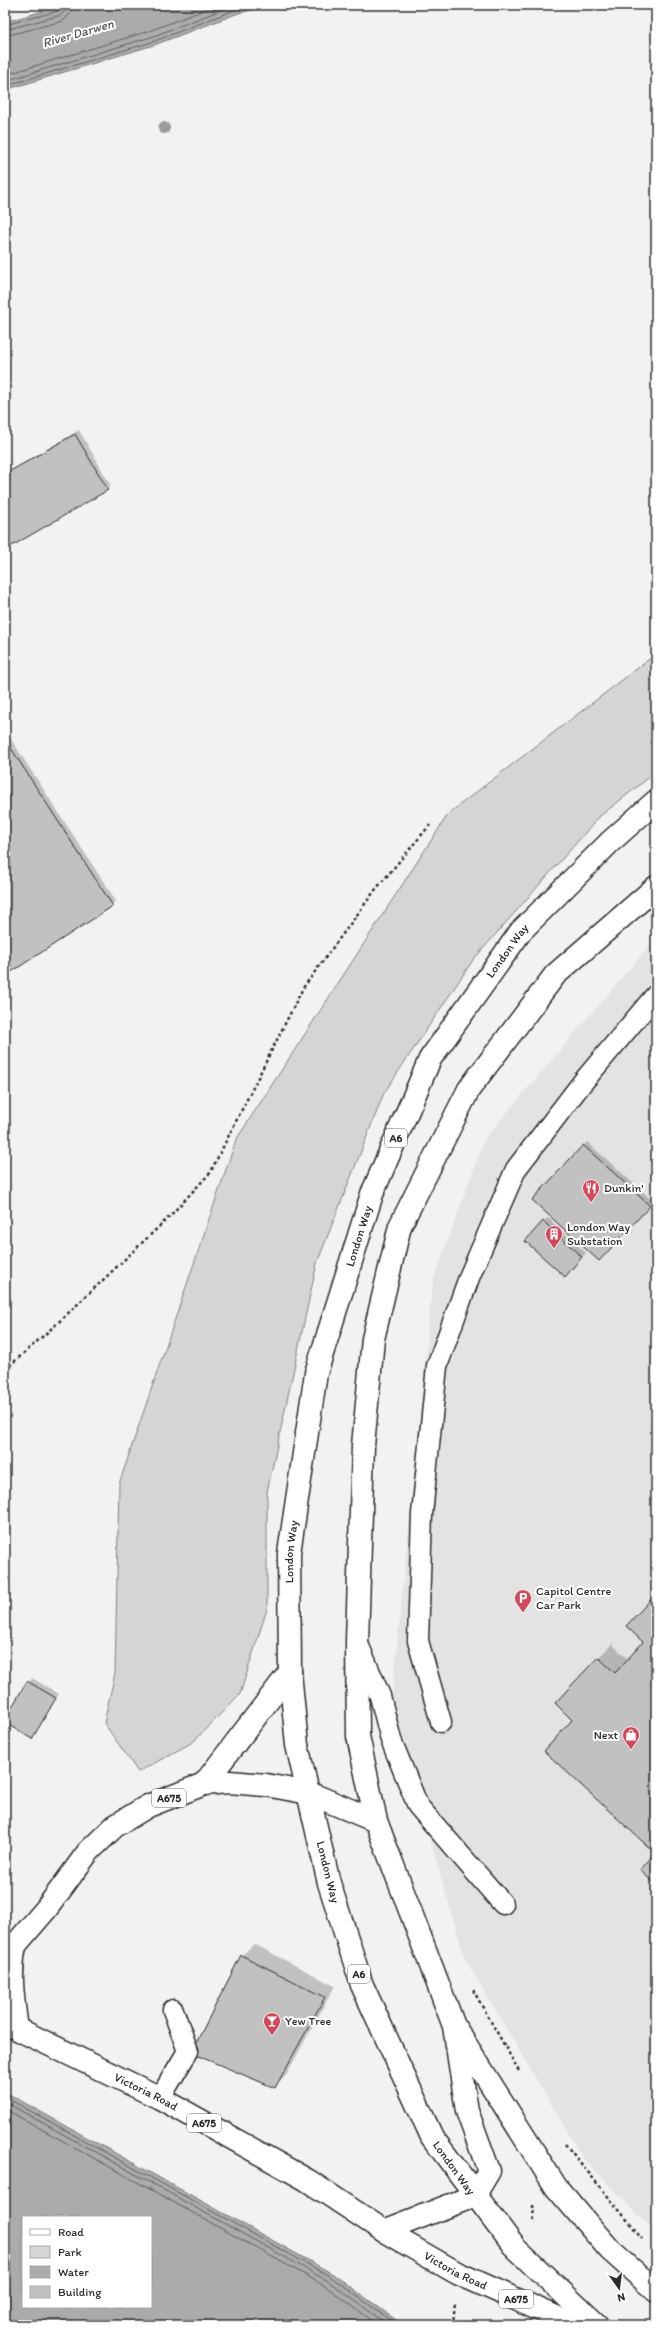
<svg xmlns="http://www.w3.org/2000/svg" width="661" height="2330" viewBox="0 0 661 2330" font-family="Itim,sans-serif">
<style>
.built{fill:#e3e3e3}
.green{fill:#d5d5d5;stroke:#808080}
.water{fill:#ababab;stroke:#787878;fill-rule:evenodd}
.shadow{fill:#0003}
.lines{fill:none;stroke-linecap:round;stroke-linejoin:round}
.shore{stroke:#5e5e5e;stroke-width:1}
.building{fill:#c1c1c1;stroke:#2b2b2b}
.lane-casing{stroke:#2b2b2b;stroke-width:23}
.primary-casing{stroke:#2b2b2b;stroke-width:25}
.highway-casing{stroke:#2b2b2b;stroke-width:25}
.path{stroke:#2b2b2b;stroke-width:2.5;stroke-dasharray:3 3;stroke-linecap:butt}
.lane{stroke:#fff;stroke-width:20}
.primary{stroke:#fff;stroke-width:22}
.highway{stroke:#fff;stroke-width:22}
.tree{fill:#9c9c9c}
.labels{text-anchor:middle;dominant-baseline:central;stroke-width:4;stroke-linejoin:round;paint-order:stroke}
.shield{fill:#fff;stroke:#6b6b6b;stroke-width:1}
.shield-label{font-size:11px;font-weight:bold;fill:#2b2b2b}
.street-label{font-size:12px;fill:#2b2b2b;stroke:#fff}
.poi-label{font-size:12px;fill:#2b2b2b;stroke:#fff;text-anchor:start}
.water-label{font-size:13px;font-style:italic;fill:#585858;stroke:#fff}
</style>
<rect width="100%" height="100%" fill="#f2f2f2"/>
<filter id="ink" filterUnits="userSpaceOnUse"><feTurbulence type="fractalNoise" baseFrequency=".025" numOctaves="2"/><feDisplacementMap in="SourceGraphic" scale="8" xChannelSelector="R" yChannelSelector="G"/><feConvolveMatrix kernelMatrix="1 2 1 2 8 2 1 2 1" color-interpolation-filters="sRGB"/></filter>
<g filter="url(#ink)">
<path class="built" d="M656 938V2233L583 2158 465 1959 391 1707 433 1281 485 1138Z"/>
<path class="green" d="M656 654V772L600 816 473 960 384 1093 317 1263 267 1492V1609L240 1694 193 1742 138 1772 104 1723 115 1673 119 1484 236 1140 449 813Z"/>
<path class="water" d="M64 5H273L239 13 154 45 5 90V22Z
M5 2092 333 2274 403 2325H5ZM23 2217H151V2307H23Z"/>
<path class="shadow" d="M79 430 111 486 5 549V474Z
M5 730 116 901 5 974Z
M587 1142 653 1201 603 1256 533 1200Z
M548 1218 586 1253 569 1272 544 1222Z
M656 1595V1852L598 1658 612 1644 629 1660 645 1642Z
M32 1678 59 1694 32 1738 5 1722Z
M254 1944 335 1986 286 2075 274 2086 192 2052 242 1955Z"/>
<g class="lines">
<path class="shore" d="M5 25 58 11 62 5
M5 30 61 15 65 11 67 5
M5 36 63 21 70 14 73 5
M5 75 149 31 217 5
M5 81 151 37 234 5
M5 86 152 42 237 9 255 5
M5 2097 331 2277 397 2325
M5 2102 328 2281 388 2325
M5 2109 325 2286 378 2325"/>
</g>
<path class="building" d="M75 434 108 490 5 550V474Z
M5 739 113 906 5 976Z
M583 1145 650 1206 599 1261 532 1200Z
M543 1221 582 1257 565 1277 525 1241Z
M656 1594V1885L640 1870 655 1853 544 1751 572 1720 555 1703 598 1657 615 1673 643 1642 626 1626Z
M27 1681 56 1698 32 1739 5 1723V1719Z
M241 1955 325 1997 275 2088 191 2053Z"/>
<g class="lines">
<g class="lane-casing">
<path id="lane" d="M358 1644 380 1696 391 1740 418 1806 503 1904
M441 1722 418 1641 422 1514 437 1366 470 1275 516 1169 582 1083 656 995
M160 2098 188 2051 173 2010"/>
</g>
<g class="primary-casing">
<g id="primary">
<path d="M204 1784 290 1672"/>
<path d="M15 1945C9 1974 13 2000 17 2029"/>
<path d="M5 1957 47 1908 88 1852 115 1826 148 1806 204 1784 229 1782 266 1785 309 1793 376 1821"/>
<path id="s1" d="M5 2023 160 2098 307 2180 384 2231 457 2273 574 2325"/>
<path d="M384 2231 474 2196 489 2171 467 2111 454 2026"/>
</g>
</g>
<g class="highway-casing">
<g id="highway">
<path d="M656 887 555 975 469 1089 400 1226 373 1339 363 1446 357 1642 358 1736 376 1821 454 2026 556 2187 610 2250 656 2291"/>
<path id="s2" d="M597 2325 516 2249 432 2137 362 1985 329 1883 297 1745 290 1672 289 1553 316 1373 372 1194 430 1059 521 931 610 842 656 801"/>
</g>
</g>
<path class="path" d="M5 1370 61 1320 166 1220 210 1173 303 988 376 889 430 825
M473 1990 519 2071
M565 2144 642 2238
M533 2205 534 2224
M453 2325 455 2302"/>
<use href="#lane" class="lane"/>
<use href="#primary" class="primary"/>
<use href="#highway" class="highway"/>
</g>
<circle class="tree" cx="164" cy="128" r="6"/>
</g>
<defs>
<g id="restaurant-pin" transform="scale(0.9)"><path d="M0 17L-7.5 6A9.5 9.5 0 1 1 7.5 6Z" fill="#d1495b" stroke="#fff"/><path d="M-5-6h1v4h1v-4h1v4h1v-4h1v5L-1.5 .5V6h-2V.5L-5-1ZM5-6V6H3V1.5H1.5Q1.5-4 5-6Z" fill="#fff"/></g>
<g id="building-pin" transform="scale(0.9)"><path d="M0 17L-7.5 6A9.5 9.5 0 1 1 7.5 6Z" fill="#d1495b" stroke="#fff"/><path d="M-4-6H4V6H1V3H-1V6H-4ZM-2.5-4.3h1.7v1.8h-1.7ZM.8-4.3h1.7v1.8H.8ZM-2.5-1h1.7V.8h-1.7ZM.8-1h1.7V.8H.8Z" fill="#fff"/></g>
<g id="parking-pin" transform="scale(0.9)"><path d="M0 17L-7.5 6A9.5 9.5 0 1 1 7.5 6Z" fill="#d1495b" stroke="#fff"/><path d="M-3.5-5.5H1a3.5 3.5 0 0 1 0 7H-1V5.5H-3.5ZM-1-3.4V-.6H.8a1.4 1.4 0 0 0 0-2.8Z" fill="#fff"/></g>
<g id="shop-pin" transform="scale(0.9)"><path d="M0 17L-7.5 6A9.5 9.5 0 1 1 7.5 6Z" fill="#d1495b" stroke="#fff"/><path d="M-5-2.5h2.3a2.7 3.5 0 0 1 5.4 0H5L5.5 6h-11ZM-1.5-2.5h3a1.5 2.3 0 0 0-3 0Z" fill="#fff"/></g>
<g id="bar-pin" transform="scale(0.9)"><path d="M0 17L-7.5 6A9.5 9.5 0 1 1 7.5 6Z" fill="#d1495b" stroke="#fff"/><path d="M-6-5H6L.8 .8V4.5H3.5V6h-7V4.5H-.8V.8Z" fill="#fff"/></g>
</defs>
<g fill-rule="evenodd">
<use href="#restaurant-pin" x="591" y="1188"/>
<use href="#building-pin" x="554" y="1234"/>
<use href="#parking-pin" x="523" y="1598"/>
<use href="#shop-pin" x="631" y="1735"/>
<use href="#bar-pin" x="272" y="2021"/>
</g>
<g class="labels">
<g class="shield">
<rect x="385" y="1129" width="22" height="18" rx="3"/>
<rect x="152" y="1789" width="34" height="18" rx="3"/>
<rect x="348" y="1965" width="22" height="18" rx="3"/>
<rect x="187" y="2114" width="34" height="18" rx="3"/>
<rect x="499" y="2290" width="34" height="18" rx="3"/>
</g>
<g class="shield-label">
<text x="396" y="1138">A6</text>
<text x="169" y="1798">A675</text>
<text x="359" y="1974">A6</text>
<text x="204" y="2123">A675</text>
<text x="516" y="2299">A675</text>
</g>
<g class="street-label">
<text stroke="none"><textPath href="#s2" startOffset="1509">London Way</textPath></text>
<text stroke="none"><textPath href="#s2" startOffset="1185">London Way</textPath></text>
<text stroke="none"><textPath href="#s2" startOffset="861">London Way</textPath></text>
<text transform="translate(328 1872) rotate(76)">London Way</text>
<text stroke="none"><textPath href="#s1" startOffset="157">Victoria Road</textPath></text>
<text transform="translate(454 2168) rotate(54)">London Way</text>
<text stroke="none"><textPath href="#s1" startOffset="515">Victoria Road</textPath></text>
</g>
<g class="poi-label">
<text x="604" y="1188">Dunkin'</text>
<text x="567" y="1227">London Way<tspan x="567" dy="14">Substation</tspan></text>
<text x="536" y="1591">Capitol Centre<tspan x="536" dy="14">Car Park</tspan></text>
<text x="618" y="1735" text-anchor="end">Next</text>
<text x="285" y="2021">Yew Tree</text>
</g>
<g class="water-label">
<text transform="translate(78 33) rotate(-16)">River Darwen</text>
</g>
</g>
<rect width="661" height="2330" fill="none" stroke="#fff" stroke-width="20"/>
<rect x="10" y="10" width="641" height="2310" fill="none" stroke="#2b2b2b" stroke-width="1.5" filter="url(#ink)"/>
<rect x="22" y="2216" width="130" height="92" fill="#ffffff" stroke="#aaaaaa"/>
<rect x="30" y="2229" width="20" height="6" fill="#ffffff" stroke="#aaaaaa"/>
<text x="58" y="2236" font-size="12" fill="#2b2b2b">Road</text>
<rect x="30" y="2246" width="20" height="12" fill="#d5d5d5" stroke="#aaaaaa"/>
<text x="58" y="2256" font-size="12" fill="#2b2b2b">Park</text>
<rect x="30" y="2266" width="20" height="12" fill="#ababab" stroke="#aaaaaa"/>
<text x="58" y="2276" font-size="12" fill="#2b2b2b">Water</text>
<rect x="30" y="2286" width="20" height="12" fill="#c1c1c1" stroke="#aaaaaa"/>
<text x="58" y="2296" font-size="12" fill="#2b2b2b">Building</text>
<g transform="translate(619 2288) rotate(166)" stroke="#ffffff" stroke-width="3" paint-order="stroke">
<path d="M0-3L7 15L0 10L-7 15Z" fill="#2b2b2b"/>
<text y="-6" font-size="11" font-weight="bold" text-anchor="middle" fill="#2b2b2b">N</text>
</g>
</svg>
